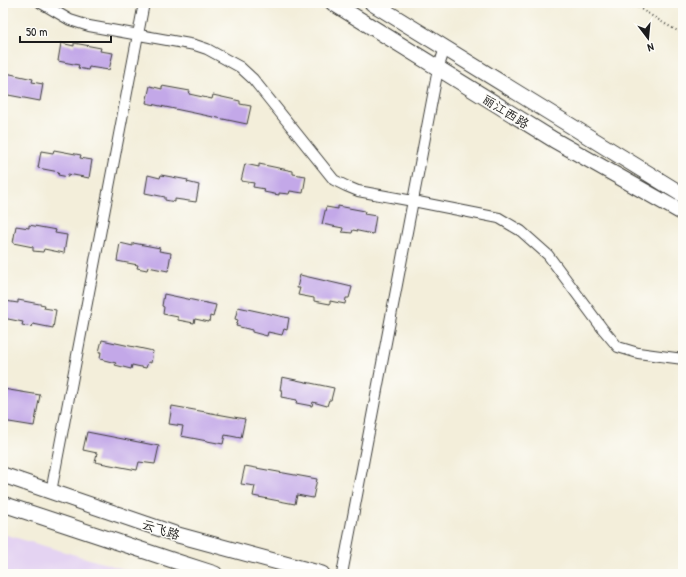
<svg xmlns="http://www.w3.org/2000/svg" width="686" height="577" viewBox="0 0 686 577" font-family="'Patrick Hand','LXGW WenKai TC',sans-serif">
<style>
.built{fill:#e4d3f2}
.building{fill:#c3a8e8}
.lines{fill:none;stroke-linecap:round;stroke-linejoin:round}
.minor-casing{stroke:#3c3c38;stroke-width:12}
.secondary-casing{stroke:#3c3c38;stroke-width:17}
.path{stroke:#3c3c38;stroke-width:2;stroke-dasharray:1 3;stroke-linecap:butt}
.minor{stroke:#fff;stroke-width:10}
.secondary{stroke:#fff;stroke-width:15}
.labels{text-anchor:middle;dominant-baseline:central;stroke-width:3;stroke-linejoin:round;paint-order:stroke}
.street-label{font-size:13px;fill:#1c1c1c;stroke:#fdfcf7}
</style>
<rect width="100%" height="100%" fill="#fdfcf7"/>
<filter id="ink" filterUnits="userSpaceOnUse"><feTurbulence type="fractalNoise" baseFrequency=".025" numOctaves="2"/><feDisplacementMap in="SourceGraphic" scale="8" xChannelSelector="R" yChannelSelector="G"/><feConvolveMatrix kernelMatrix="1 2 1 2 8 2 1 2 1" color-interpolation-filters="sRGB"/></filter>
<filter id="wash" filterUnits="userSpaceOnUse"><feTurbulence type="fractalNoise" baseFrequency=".012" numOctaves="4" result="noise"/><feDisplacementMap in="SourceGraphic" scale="16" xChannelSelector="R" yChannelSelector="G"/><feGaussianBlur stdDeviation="0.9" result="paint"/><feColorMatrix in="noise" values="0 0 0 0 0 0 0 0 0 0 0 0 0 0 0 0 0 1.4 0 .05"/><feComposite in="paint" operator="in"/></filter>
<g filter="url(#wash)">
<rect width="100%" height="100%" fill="#f3eeda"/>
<path class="built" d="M3 534 141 574H3Z"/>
<g id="blocks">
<path class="building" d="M61 43 74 46V43L101 48 100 51 113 53 109 70 89 67 88 70 78 68 79 65 58 61Z
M6 73 33 79 32 82 43 84 40 101 3 94V76L5 77Z
M150 86 162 89V86L190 91 189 94 212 99 213 95 240 101V104L251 106 247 124 146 103Z
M54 150 81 155 80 158 92 160 89 178 68 174V177L58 175 59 172 38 168 41 151 53 153Z
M245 164 259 167V164L293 171V174L306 176 303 193 290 191 289 194 279 193V195L264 192 265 189 253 187 254 183 241 181Z
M148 175 160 178 161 175 188 180 187 182 199 185 196 202 175 199V202L165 200V197L145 193Z
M338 206 365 211 364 214 376 216 373 234 353 230 352 233 342 232 343 228 322 224 326 207 338 209Z
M29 225 56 230 55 233 67 235 64 253 44 249 43 252 33 251V247L13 243 16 226 29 228Z
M120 243 133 246V243L160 248 159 251 171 253 168 271 148 267 147 270 137 268 138 265 117 261Z
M300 275 352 287 349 298H346L345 304 330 301V304L314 301V298L298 295 300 288H297Z
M164 294 216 305 213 317 210 316 209 322 195 319 194 323 178 320V317L163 314 164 307 162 306Z
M18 300 45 305 44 308 56 310 53 328 33 324 32 327 22 325 23 322 3 318 5 301 18 303Z
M238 307 289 318 287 330 284 329 282 335 268 332 267 336 252 332V330L236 326 238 320 235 319Z
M102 340 153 351 151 363 148 362 146 368 132 365 131 369 115 365 116 363 100 359 101 352H99Z
M282 377 334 388 331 400H329L327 406 313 402 312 406 296 403 297 400 281 397 282 390H280Z
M3 389 40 395 34 426 3 421Z
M172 406 245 419 241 438 225 435 223 444 181 436 183 426 169 424Z
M87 432 159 446 155 464 139 462 137 470 95 462 97 453 83 450Z
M245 466 317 479 313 498 297 495 295 504 253 496 255 486 241 484Z"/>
</g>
</g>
<g filter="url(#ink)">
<use href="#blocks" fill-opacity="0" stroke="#3c3c38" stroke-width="1"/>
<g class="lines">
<g class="minor-casing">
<path id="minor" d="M41 3 70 20 89 26 195 45 207 49 240 67 253 79 334 180 346 186 358 191 413 201 499 218 521 231 548 255 602 328 618 347 638 353 683 359
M51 492 144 3
M342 574 438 69 445 48"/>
</g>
<g class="secondary-casing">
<path id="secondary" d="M333 3 554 140 683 213
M372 3 683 195
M3 475 178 535 322 574
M3 504 178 562 215 574"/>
</g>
<path class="path" d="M631 3 662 22 683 34"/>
<use href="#minor" class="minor"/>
<use href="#secondary" class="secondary"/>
</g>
</g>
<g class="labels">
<g class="street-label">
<text transform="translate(506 111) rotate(32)">丽江西路</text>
<text transform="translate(161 529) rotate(18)">云飞路</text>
</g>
</g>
<rect width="686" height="577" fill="none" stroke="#fdfcf7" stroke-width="16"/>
<g transform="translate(648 38) rotate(164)" stroke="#fdfcf7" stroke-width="3" paint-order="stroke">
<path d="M0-3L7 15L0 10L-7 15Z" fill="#1c1c1c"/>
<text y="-6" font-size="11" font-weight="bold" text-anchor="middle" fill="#1c1c1c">N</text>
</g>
<path d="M20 36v6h91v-6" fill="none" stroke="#1c1c1c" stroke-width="2"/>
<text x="26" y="36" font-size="12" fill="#1c1c1c" stroke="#fdfcf7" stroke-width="3" paint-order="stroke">50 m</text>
</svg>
